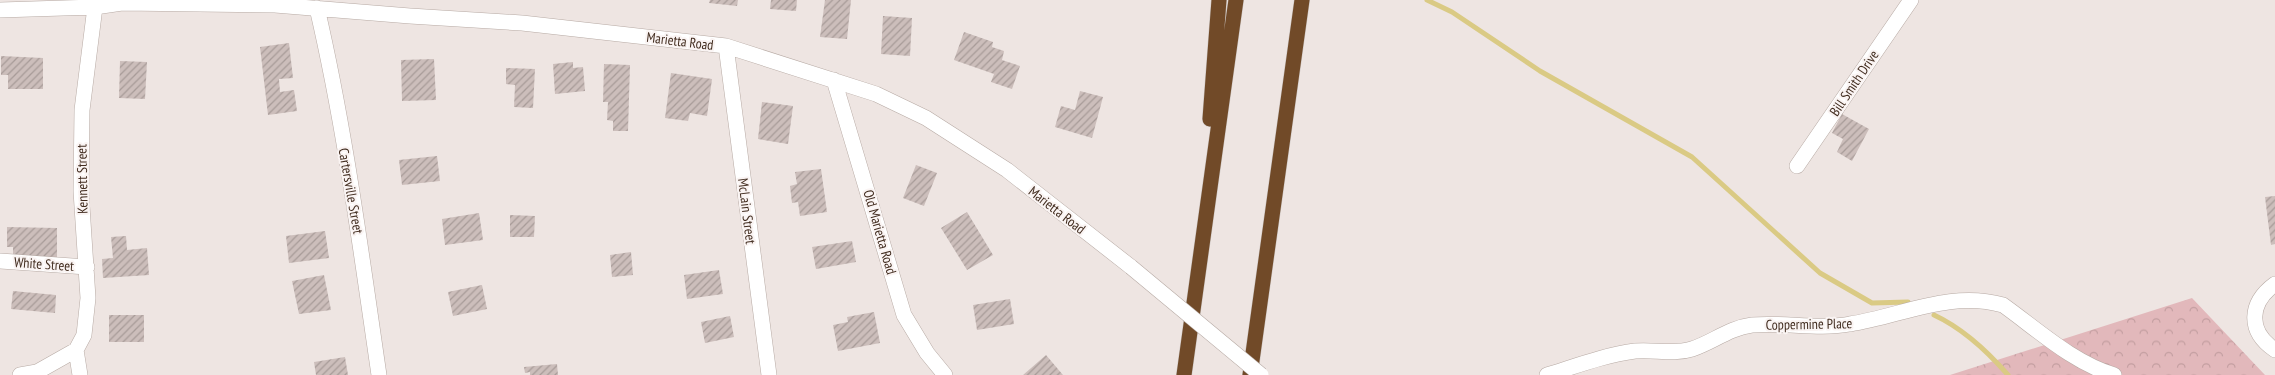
<svg xmlns="http://www.w3.org/2000/svg" width="2275" height="375" viewBox="0 0 2275 375" font-family="'PT Sans Narrow',sans-serif">
<style>
.forest{fill:url(#forest-crowns)}
.lines{fill:none;stroke-linecap:round;stroke-linejoin:round}
.stream{stroke:#daca84;stroke-width:5}
.building{fill:url(#building-hatch)}
.minor-casing{stroke:#b7aaa4;stroke-width:16}
.highway-casing{stroke:#cac4c1;stroke-width:16}
.minor{stroke:#fff;stroke-width:15}
.highway{stroke:#714a28;stroke-width:15}
.minor-bridge-casing{stroke:#b7aaa4;stroke-width:16;stroke-linecap:butt}
.minor-bridge{stroke:#fff;stroke-width:15}
.labels{text-anchor:middle;dominant-baseline:central;stroke-width:4;stroke-linejoin:round;paint-order:stroke}
.street-label{font-size:14px;fill:#422d20;stroke:#faf4f3}
</style>
<defs>
<pattern id="forest-crowns" width="20" height="18" patternUnits="userSpaceOnUse" patternTransform="scale(1.25)"><rect width="20" height="18" fill="#e2b8bb"/><path d="M2 6a3 3 0 1 1 6 0M12 15a3 3 0 1 1 6 0" fill="none" stroke="#c39ea0"/></pattern>
<pattern id="building-hatch" width="6" height="6" patternUnits="userSpaceOnUse" patternTransform="scale(1.25)"><rect width="6" height="6" fill="#ccbebb"/><path d="M-1 1l2-2M0 6l6-6M5 7l2-2" fill="none" stroke="#a79b98"/></pattern>
</defs>
<rect width="100%" height="100%" fill="#eee5e2"/>
<path class="forest" d="M2192 298 2265 375H1950Z"/>
<g class="lines">
<path class="stream" d="M1427 0 1452 12 1540 71 1692 157 1820 273 1872 303 1908 302
M1934 315C1962 328 1988 352 2008 375"/>
</g>
<path class="building" d="M710 0H738L737 6 709 3Z
M771 0H797L796 11 770 9Z
M825 0H851L847 39 820 37Z
M883 16 912 18 910 56 881 54Z
M964 32 993 42 992 47 1004 51 1002 60 1020 66 1012 89 991 82 994 74 954 60Z
M289 43 293 78 279 79 280 92 294 90 297 111 268 115 260 47Z
M1 56 43 58V89H8V75H1Z
M434 59 436 100 402 101 401 60Z
M120 61 147 62 145 99 119 98Z
M573 62V68L583 67 585 91 555 94 553 64Z
M604 64 630 65 628 131H613V121L607 120 608 102H603Z
M506 68 535 69 533 108 514 107 515 85 506 84Z
M671 73 712 79 707 116 690 113 688 121 665 118Z
M1080 91 1103 97 1092 138 1055 127 1061 106 1075 110Z
M762 102 793 106 788 144 758 139Z
M1842 114 1869 129 1852 161 1837 152 1843 139 1832 133Z
M437 156 440 181 402 185 399 160Z
M916 165 937 173 924 206 903 198Z
M821 169 827 212 800 216 798 202 792 203 790 186 797 184 795 172Z
M2275 196V244L2271 245 2265 197Z
M967 212 993 255 967 270 941 228Z
M479 213 483 240 445 245 442 219Z
M510 215 535 216 534 237H510Z
M7 227 57 228V259L13 258V247H7Z
M325 231 329 258 289 263 286 236Z
M126 236 127 250 147 248 149 275 103 278 102 259 113 258 111 237Z
M852 241 856 262 816 269 812 247Z
M631 252 633 275 612 277 610 255Z
M719 270 723 294 687 299 684 275Z
M324 275 331 310 299 314 292 281Z
M482 285 487 309 453 316 448 292Z
M13 291 56 295 55 313 11 309Z
M1010 299 1014 324 977 330 973 305Z
M874 312 880 343 838 351 833 325 848 322 847 317Z
M109 315H144V342H109Z
M730 316 734 337 705 343 701 322Z
M1046 355 1063 375H1023Z
M345 357 348 375H316L314 362Z
M557 364 558 375H530V372L525 373 524 367Z"/>
<g class="lines">
<g class="minor-casing">
<path id="minor" d="M317 8C345 128 361 252 379 375
M0 10 95 7 122 3 275 5 410 16 522 23 726 46 876 94 926 118 1007 170 1131 267
M726 46 769 375
M834 80 904 315 927 353 945 375
M1797 166 1911 0
M0 261 87 267
M2275 284C2249 303 2247 331 2275 350
M76 350 84 335 88 298 81 191 82 110 95 7
M76 350 80 375
M20 375 37 372 76 350
M1547 375C1576 366 1605 355 1635 351 1654 349 1673 355 1692 349 1713 342 1729 328 1752 325 1784 322 1818 330 1850 324 1902 316 1950 290 2003 305 2038 330 2072 362 2114 375"/>
</g>
<g class="highway-casing">
<path id="highway" d="M1210 119 1219 0
M1184 375 1236 0
M1250 375 1302 0"/>
</g>
<use href="#minor" class="minor"/>
<use href="#highway" class="highway"/>
<g class="minor-bridge-casing">
<path id="minor-bridge" d="M1131 267 1261 375"/>
</g>
<use href="#minor-bridge" class="minor-bridge"/>
</g>
<g class="labels">
<g class="street-label">
<text transform="translate(680 41) rotate(7)">Marietta Road</text>
<text transform="translate(1854 83) rotate(-56)">Bill Smith Drive</text>
<text transform="translate(82 179) rotate(-91)">Kennett Street</text>
<text transform="translate(351 191) rotate(80)">Cartersville Street</text>
<text transform="translate(1057 210) rotate(38)">Marietta Road</text>
<text transform="translate(747 211) rotate(83)">McLain Street</text>
<text transform="translate(880 232) rotate(74)">Old Marietta Road</text>
<text transform="translate(44 264) rotate(4)">White Street</text>
<text transform="translate(1809 324) rotate(-1)">Coppermine Place</text>
</g>
</g>
</svg>
